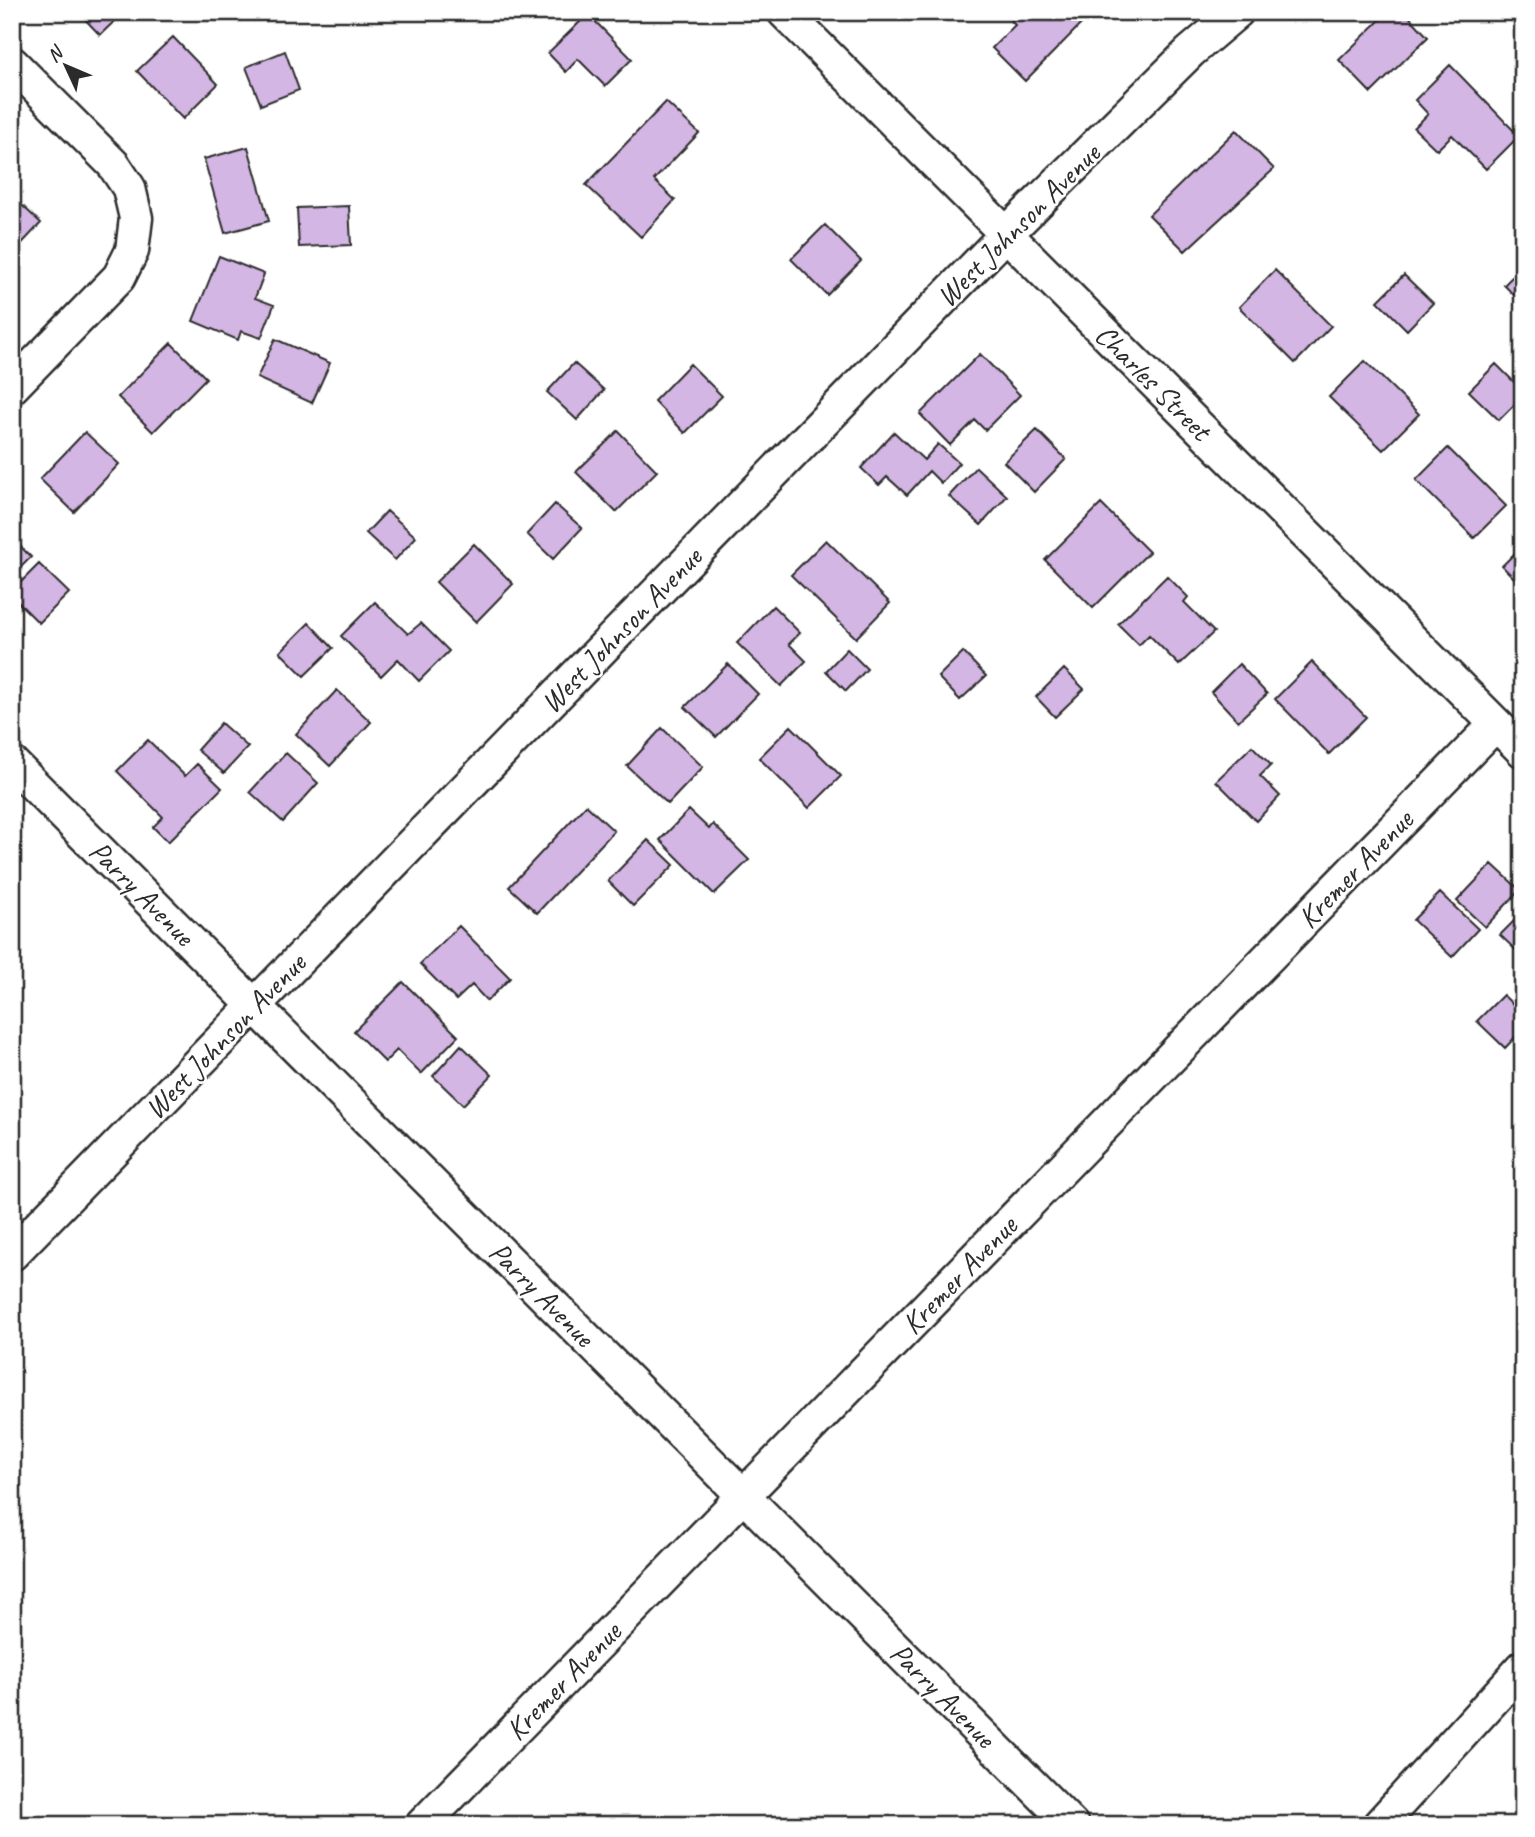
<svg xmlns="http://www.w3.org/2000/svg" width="1535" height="1837" viewBox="0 0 1535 1837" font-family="Caveat,sans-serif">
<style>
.building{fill:#d3b6e3;stroke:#2b2b2b;stroke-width:2}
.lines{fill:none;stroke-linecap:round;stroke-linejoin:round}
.street-casing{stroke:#2b2b2b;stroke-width:37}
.street{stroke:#fff;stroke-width:32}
.labels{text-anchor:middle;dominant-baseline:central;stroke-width:5;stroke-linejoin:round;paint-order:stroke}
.street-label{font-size:30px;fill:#2b2b2b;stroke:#fff}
</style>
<rect width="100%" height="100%" fill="#fff"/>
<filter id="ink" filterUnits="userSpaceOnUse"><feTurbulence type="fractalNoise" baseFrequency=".0143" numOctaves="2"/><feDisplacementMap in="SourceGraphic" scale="14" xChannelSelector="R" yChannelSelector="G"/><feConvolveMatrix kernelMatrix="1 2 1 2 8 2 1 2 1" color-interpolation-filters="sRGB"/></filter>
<g filter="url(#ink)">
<path class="building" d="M78 12H124L100 35Z
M1020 12H1093L1025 81 992 48 1015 25 1011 21Z
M1388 12H1405L1428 37 1371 93 1339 60Z
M588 14 632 59 605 86 578 59 566 72 548 53Z
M173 37 218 84 183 119 137 71Z
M285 51 299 90 261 105 246 67Z
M1450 65 1519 136 1486 169 1452 135 1437 150 1414 128 1428 114 1415 100Z
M666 102 699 133 654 180 675 200 641 237 586 185Z
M1236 130 1274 169 1185 251 1149 215Z
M248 147 269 221 225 233 204 159Z
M12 196 41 223 12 254Z
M349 206 351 245 299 247 297 208Z
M825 225 861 261 827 295 791 259Z
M219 256 264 274 255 298 274 305 261 338 241 331 238 340 193 321Z
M1523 266V304L1504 285Z
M1275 270 1331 326 1295 363 1239 307Z
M1404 275 1433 303 1407 330 1378 301Z
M275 339 330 363 312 403 257 378Z
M171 343 206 378 153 432 118 397Z
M980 354 1020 395 985 430 975 420 950 445 920 414Z
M1365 361 1419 414 1383 450 1329 397Z
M574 363 604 390 577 420 547 392Z
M690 364 722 396 685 433 654 401Z
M1496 364 1523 391V396L1499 420 1469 391Z
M1037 430 1066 459 1034 492 1004 462Z
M618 431 657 471 616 512 576 472Z
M85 432 119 464 74 512 40 479Z
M894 432 924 460 938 444 959 463 941 483 929 471 907 495 887 477 879 485 861 468Z
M1448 448 1506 506 1474 538 1416 480Z
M976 467 1007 496 981 525 949 496Z
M555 504 582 528 553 559 527 534Z
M1101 504 1149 552 1093 608 1045 560Z
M387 511 416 537 395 560 366 533Z
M12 538 31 557 12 576Z
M826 540 890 603 856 638 791 575Z
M474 544 513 584 476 622 436 582Z
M1523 545V587L1502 566Z
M39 564 69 593 39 623 12 596V591Z
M1167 576 1188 597 1184 602 1214 632 1179 665 1149 635 1139 645 1118 624Z
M375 602 408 634 421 623 449 651 419 681 398 659 381 676 341 636Z
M773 606 800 633 789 644 806 661 781 686 737 643Z
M309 623 333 648 304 676 280 652Z
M847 649 867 669 846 691 826 671Z
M963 652 986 676 960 700 938 677Z
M1312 662 1366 717 1329 754 1275 699Z
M728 664 758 694 716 737 685 707Z
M1239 664 1267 694 1238 721 1211 692Z
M1064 669 1084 689 1055 717 1036 697Z
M337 690 371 722 330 766 296 734Z
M221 723 248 747 224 773 197 750Z
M791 726 841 776 809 808 759 758Z
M662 728 703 767 668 804 627 766Z
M148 740 185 776 197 764 222 788 168 842 153 827 163 817 117 771Z
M1252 746 1271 765 1260 776 1280 796 1256 821 1216 781Z
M286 753 318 783 283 822 250 792Z
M586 805 614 831 537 913 509 887Z
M689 810 709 829 713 824 749 860 714 894 660 840Z
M648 840 674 865 633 906 608 881Z
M1492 864 1520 890 1485 927 1457 901Z
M1440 893 1478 929 1452 957 1413 920Z
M1523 912V957L1500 935Z
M459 926 510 978 487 1001 472 985 456 1000 420 964Z
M403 982 458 1036 421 1074 397 1050 385 1062 354 1031Z
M1503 995 1523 1014V1029L1505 1048 1477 1021Z
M461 1045 492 1075 463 1105 433 1076Z"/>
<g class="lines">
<g class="street-casing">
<path id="street" d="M784 12 1523 751
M12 63 113 164 129 188 136 218 132 251 119 277 12 387
M12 763 1072 1825
M12 1254 1020 220 1190 52 1237 12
M422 1825 1495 725
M1379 1825 1523 1667"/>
</g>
<use href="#street" class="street"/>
</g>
</g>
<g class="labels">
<g class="street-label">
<text transform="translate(1018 225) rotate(-45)">West Johnson Avenue</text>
<text transform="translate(1153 382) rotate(45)">Charles Street</text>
<text transform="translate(621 630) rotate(-46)">West Johnson Avenue</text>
<text transform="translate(1355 869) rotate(-46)">Kremer Avenue</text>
<text transform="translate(142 893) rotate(45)">Parry Avenue</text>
<text transform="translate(225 1036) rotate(-46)">West Johnson Avenue</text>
<text transform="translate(959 1275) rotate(-46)">Kremer Avenue</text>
<text transform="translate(542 1294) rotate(45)">Parry Avenue</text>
<text transform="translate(563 1681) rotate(-46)">Kremer Avenue</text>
<text transform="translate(943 1695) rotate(45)">Parry Avenue</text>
</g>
</g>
<rect width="1535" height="1837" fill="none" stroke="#fff" stroke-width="42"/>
<rect x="21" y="21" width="1493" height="1795" fill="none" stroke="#2b2b2b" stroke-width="2.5" filter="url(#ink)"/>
<g transform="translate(66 66) rotate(314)" stroke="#ffffff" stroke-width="5" paint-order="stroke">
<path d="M0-5L12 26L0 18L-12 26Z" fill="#2b2b2b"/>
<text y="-10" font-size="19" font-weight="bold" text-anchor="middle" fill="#2b2b2b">N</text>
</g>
</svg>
